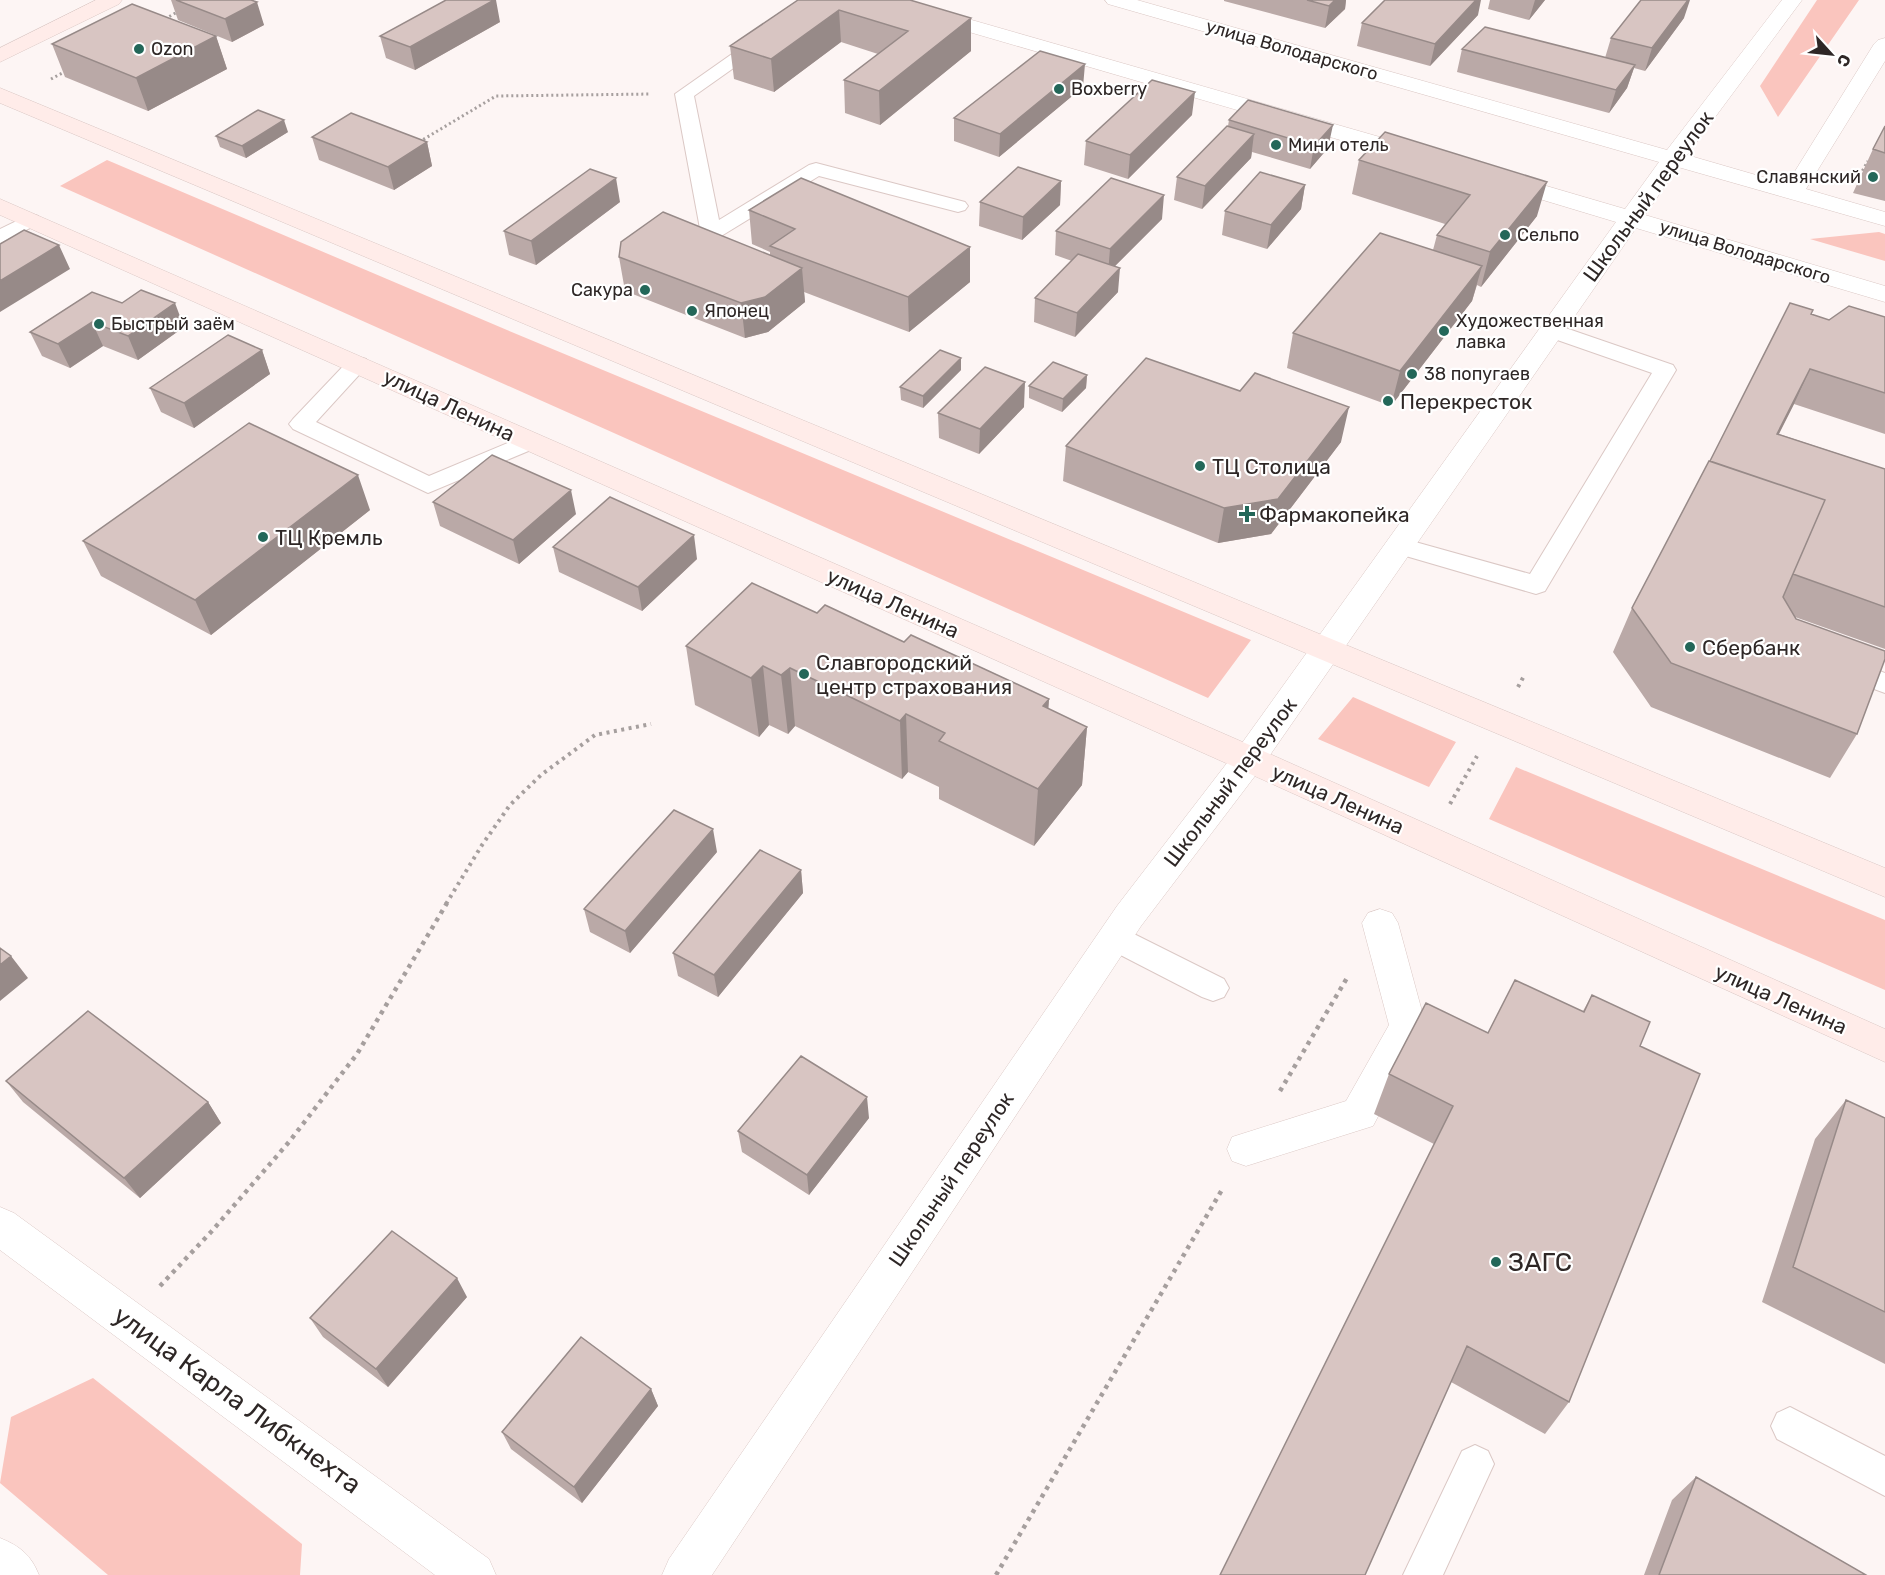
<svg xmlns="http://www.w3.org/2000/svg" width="1885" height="1575" viewBox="0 0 1885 1575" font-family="Rubik,sans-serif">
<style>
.green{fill:#fac5be}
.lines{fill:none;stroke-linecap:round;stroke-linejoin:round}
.lane-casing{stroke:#dbc8c5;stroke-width:2}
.street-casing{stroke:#dbc8c5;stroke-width:1}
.secondary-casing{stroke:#dbc8c5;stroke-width:1}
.path-far2{stroke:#a69f9e;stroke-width:3;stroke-dasharray:2 3;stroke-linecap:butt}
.path-far1{stroke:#a69f9e;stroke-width:4;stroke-dasharray:3 4.5;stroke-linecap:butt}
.path{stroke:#a69f9e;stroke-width:4.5;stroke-dasharray:4 5;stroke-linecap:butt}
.lane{fill:#fff;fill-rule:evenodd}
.street{fill:#fff;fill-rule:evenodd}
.secondary{fill:#ffece9;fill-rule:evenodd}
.wall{fill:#baa9a7}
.shaded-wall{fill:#978a88}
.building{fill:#d8c5c2;stroke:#978a88;stroke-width:1.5}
.poi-dot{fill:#236759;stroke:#fff;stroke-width:2}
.labels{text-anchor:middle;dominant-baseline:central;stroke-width:4.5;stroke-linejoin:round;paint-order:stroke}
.far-poi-label{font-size:18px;fill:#2e2726;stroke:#fff;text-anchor:start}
.far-street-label{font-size:18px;fill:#2e2726;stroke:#fff}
.street-label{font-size:21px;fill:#2e2726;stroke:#fff}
.poi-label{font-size:21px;fill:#2e2726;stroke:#fff;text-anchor:start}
.near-poi-label{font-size:26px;fill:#2e2726;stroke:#fff;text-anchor:start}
.near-street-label{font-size:26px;fill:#2e2726;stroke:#fff}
</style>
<rect width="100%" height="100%" fill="#fdf5f4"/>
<path class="green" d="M1817 0H1859L1778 117 1760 86Z
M107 160 507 330 1251 640 1208 698 60 186Z
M1879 232 1885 234V261L1810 239Z
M1353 697 1456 742 1429 787 1318 739Z
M1516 767 1885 920V990L1489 819Z
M93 1378 302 1544 300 1575H108L0 1483 11 1417Z"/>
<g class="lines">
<g class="lane-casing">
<path id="lane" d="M809 0H830L694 96 719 220 809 165 816 163 965 202 968 206 965 210 958 212 819 176 718 238 711 240 704 238 701 234 675 94Z
M31 214 38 216 41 220 38 224 0 243V229Z
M1551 323 1673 365 1676 370 1545 591 1536 594 1392 552 1388 546 1392 540 1401 538 1530 574 1652 373 1543 335 1540 330 1543 325Z
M358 357 366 359 369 364 316 422 429 476 522 437 530 434 538 437 542 442 538 447 428 493 293 429 289 424 293 419 350 359Z
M1842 657 1885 673V693L1833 674 1829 667 1833 660Z
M1114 924 1224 979 1229 988 1224 997 1213 1001 1202 997 1103 946 1099 937 1103 928Z
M1790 1407 1885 1456V1496L1777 1439 1771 1426 1777 1413Z
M1475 1445 1488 1451 1494 1464 1443 1575H1403L1462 1451Z"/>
</g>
<g class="street-casing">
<path id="street" d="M870 0H902L1425 150 1428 155 1425 160 1417 162 1409 160 873 4Z
M1105 0H1137L1667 150 1782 0H1802L1687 155 1787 184 1874 44 1878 40 1885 38V61L1806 189 1885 212V226L1678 167 1645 215 1885 286V302L1636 228 1261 768 1141 926 712 1575H662L669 1559 1117 906 1237 750 1616 222 1493 185 1489 180 1493 175 1501 173 1509 175 1625 209 1659 162 1108 4Z
M1380 909 1392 913 1398 923 1426 1026 1373 1126 1246 1166 1232 1161 1227 1149 1232 1137 1346 1101 1389 1025 1362 923 1368 913Z
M0 1207 14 1213 489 1559 496 1575H435L0 1250Z
M0 1538C20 1546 31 1555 39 1575H0Z"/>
</g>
<g class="secondary-casing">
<path id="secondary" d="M96 0H122L119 4 0 62V48Z
M0 88 1885 868V897L0 103Z
M0 199 1261 750 1885 1029V1062L1237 768 0 215Z"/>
</g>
<path class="path-far2" d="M165 19 179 11
M51 79 68 70
M419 142 496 96 651 94
M1860 175 1868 161"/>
<path class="path-far1" d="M1518 687 1525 674
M1450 804 1477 756
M446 904 482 845 510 805 541 775 595 735 651 724"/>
<path class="path" d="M1280 1091 1347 978
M160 1286 211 1232 289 1142 357 1054 447 903
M996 1575 1223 1188"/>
<use href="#lane" class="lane"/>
<use href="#street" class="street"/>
<use href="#secondary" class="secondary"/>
</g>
<path class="wall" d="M171 0H251L264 25 232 42 178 20Z
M798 0 971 18V51L880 125 845 113 844 80 878 54 841 42 774 92 734 79 730 46Z
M1224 0H1346L1345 9 1325 28 1224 1Z
M1490 0H1545L1529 20 1488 9Z
M1478 15 1430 66 1357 46 1362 23Z
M1684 18 1645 71 1634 68 1627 88 1609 113 1457 72 1462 49 1605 58 1611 38Z
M500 22 415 70 386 58 380 36Z
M216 36 227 69 148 111 65 77 52 44Z
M1083 87 999 157 954 141V118Z
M1192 115 1128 179 1084 165 1086 141Z
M1229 120 1328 148 1310 169 1252 152 1251 158 1202 209 1174 200 1177 177 1228 126Z
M1885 126V201L1853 193 1873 149Z
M288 132 246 158 220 147 216 136Z
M312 137 427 142 432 166 394 190 319 160Z
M1359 160 1537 216 1481 287 1477 285 1472 301 1391 406 1287 368 1293 333 1433 250 1437 235 1445 224 1352 194Z
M1061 181 1060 205 1022 240 979 226 980 202Z
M1305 185 1301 209 1267 249 1222 235 1225 211Z
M620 202 536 265 509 255 504 231Z
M749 210 970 247V282L909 332 804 292 805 302 768 332 745 338 625 291 619 257 770 255V252L752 244Z
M1162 219 1115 266 1118 292 1075 337 1034 322 1035 298 1072 261 1055 255 1056 231Z
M92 292 184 327 138 360 103 346 70 368 42 356 30 332Z
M1811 314 1829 320 1885 317V434L1794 404 1779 434 1885 469V649L1795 617 1857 734 1830 778 1651 707 1613 652 1632 608 1710 461Z
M262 350 270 374 194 428 161 412 150 388Z
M961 370 923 408 901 400 900 387Z
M1087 375 1086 388 1062 412 1029 398V386Z
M1024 407 979 454 939 438 938 413Z
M1341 442 1271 534 1218 543 1063 481 1066 446Z
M433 502 576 514 519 564 440 526Z
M370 510 211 635 101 576 83 541Z
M553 547 697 559 642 611 559 572Z
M817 613 904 642 1049 699 1048 709 1087 727 1082 785 1034 846 939 799V787L908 772 902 779 795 726 788 734 769 725 759 737 695 705 686 646Z
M717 852 630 953 590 932 584 909Z
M801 870 803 893 718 997 678 976 673 953Z
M1592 995 1640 1046 1569 1402 1545 1434 1451 1382 1434 1144 1374 1114 1389 1074 1488 1033 1583 1011Z
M6 1081 208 1102 221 1123 140 1198 23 1102Z
M1846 1100 1885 1118V1364L1762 1302 1815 1139Z
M869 1118 809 1195 742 1152 738 1131Z
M467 1297 388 1387 323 1337 310 1318Z
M651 1389 658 1406 582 1503 511 1449 502 1432Z
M1696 1477 1866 1575H1644L1672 1500Z"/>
<path class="shaded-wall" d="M494 0H496L500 22 415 70 410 47Z
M1335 0H1346L1345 9 1325 28 1329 6Z
M1476 0H1481L1478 15 1430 66 1435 44Z
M1535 0H1545L1529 20Z
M1688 0H1690L1684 18 1645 71 1652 48Z
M257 2 264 25 232 42 225 19Z
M839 10 841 42 774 92 771 59Z
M971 18V51L880 125 879 91Z
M216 36 227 69 148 111 136 78Z
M1085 64 1083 87 999 157 1000 134Z
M1635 65 1627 88 1609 113 1616 90Z
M1195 92 1192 115 1128 179 1130 155Z
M284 120 288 132 246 158 242 146Z
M1333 125 1328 148 1310 169 1314 146Z
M1254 134 1251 158 1202 209 1205 186Z
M427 142 432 166 394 190 388 167Z
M616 178 620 202 536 265 531 241Z
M1061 181 1060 205 1022 240 1023 217Z
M1547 182 1537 216 1481 287 1490 252Z
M1305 185 1301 209 1267 249 1271 225Z
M1164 195 1162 219 1108 273 1110 249Z
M59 245 70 269 0 312V281Z
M970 247V282L909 332 908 297Z
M1482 266 1472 301 1391 406 1400 371Z
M802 268 805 302 768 332 745 338 741 303Z
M1120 268 1118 292 1075 337 1077 313Z
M175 303 184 327 138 360 128 336Z
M92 322 103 346 70 368 58 344Z
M262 350 270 374 194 428 184 403Z
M961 358V370L923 408V396Z
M1810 369 1794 404 1761 469 1777 434Z
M1087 375 1086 388 1062 412 1063 399Z
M1025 382 1024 407 979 454 980 429Z
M1349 407 1341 442 1271 534 1218 543 1224 508Z
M358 475 370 510 211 635 195 600Z
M571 490 576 514 519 564 513 540Z
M694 535 697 559 642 611 638 587Z
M763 666 769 725 759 737 751 678Z
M790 668 795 726 788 734 781 675Z
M1049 699 1045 757 1043 706Z
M906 714 908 772 902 779 900 721Z
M1087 727 1082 785 1034 846 1038 789Z
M713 829 717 852 630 953 625 931Z
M801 870 803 893 718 997 714 975Z
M11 956 28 978 0 1001V965Z
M867 1097 869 1118 809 1195 807 1175Z
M208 1102 221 1123 140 1198 124 1178Z
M457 1278 467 1297 388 1387 376 1369Z
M651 1389 658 1406 582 1503 574 1487Z"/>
<path class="building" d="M176 0H251L257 2 225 19Z
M446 0H494L410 47 380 36Z
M798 0H910L971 18 879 91 844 80 908 31 839 10 771 59 730 46Z
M1307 0H1335L1329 6Z
M1385 0H1476L1435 44 1362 23Z
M1641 0H1688L1652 48 1611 38Z
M132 4 216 36 136 78 52 44Z
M1485 27 1635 65 1616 90 1462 49Z
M1040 51 1085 64 1000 134 954 118Z
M1152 80 1195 92 1130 155 1086 141Z
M1248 100 1333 125 1314 146 1229 120Z
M258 110 284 120 242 146 216 136Z
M351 113 427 142 388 167 312 137Z
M1227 126 1254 134 1205 186 1177 177Z
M1885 126V153L1873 149Z
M1385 132 1547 182 1490 252 1437 235 1470 195 1359 160Z
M1018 167 1061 181 1023 217 980 202Z
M590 169 616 178 531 241 504 231Z
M1260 172 1305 185 1271 225 1225 211Z
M801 178 970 247 908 297 770 246 795 229 749 210Z
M1111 178 1164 195 1110 249 1056 231Z
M663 212 802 268 765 297 741 303 619 257 621 242Z
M24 230 59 245 0 281V244Z
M1380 233 1482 266 1400 371 1293 333Z
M1078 254 1120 268 1077 313 1035 298Z
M141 290 175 303 128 336 92 322 58 344 30 332 92 292 122 303Z
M1790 303 1813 310 1811 314 1829 320 1849 306 1885 317V393L1810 369 1777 434 1885 469V607L1793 574 1825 500 1710 461Z
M228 335 262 350 184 403 150 388Z
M940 350 961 358 923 396 900 387Z
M1146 358 1240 391 1255 373 1349 407 1278 499 1224 508 1066 446Z
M1053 362 1087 375 1063 399 1029 386Z
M985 367 1025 382 980 429 938 413Z
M249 423 358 475 195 600 83 541Z
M492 455 571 490 513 540 433 502Z
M1709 461 1825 500 1783 597 1796 619 1885 651V659L1857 734 1671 663 1632 608Z
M610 497 694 535 638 587 553 547Z
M752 583 817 613 825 605 904 642 911 635 1049 699 1043 706 1087 727 1038 789 939 741 945 733 906 714 900 721 790 668 781 675 763 666 751 678 686 646Z
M674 810 713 829 625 931 584 909Z
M760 850 801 870 714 975 673 953Z
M0 948 11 956 0 965Z
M1515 980 1584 1012 1592 995 1650 1022 1640 1046 1700 1074 1569 1402 1467 1346 1365 1575H1220L1453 1106 1389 1074 1426 1003 1488 1033Z
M88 1011 208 1102 124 1178 6 1081Z
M801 1056 867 1097 807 1175 738 1131Z
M1846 1100 1885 1118V1312L1793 1267Z
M392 1231 457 1278 376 1369 310 1318Z
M581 1337 651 1389 574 1487 502 1432Z
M1696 1477 1866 1575H1659Z"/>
<g class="poi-dot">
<circle cx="139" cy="49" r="6"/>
<circle cx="1059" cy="89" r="6"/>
<circle cx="1276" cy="145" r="6"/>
<circle cx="1873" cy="177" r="6"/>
<circle cx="1505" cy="235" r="6"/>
<circle cx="645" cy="290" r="6"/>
<circle cx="692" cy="311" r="6"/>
<circle cx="99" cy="324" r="6"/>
<circle cx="1444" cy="331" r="6"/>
<circle cx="1412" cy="374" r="6"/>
<circle cx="1388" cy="401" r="6"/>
<circle cx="1200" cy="466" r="6"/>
<path d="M1244 505h6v6h6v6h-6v6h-6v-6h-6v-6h6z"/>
<circle cx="263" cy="537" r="6"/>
<circle cx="1690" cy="647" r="6"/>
<circle cx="804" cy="674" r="6"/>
<circle cx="1496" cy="1262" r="6"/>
</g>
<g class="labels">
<g class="far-poi-label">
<text x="151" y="49">Ozon</text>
<text x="1071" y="89">Boxberry</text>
<text x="1288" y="145">Мини отель</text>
<text x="1861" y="177" text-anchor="end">Славянский</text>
<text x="1517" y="235">Сельпо</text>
<text x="633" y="290" text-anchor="end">Сакура</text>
<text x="704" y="311">Японец</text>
<text x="1456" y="321">Художественная<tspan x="1456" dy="21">лавка</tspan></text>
<text x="111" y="324">Быстрый заём</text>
<text x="1424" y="374">38 попугаев</text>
</g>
<g class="far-street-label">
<text transform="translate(1292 50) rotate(16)">улица Володарского</text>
<text transform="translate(1745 252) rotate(17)">улица Володарского</text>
</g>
<g class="street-label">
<text transform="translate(1648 196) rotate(-54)">Школьный переулок</text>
<text transform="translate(449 405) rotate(25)">улица Ленина</text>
<text transform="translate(893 603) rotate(24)">улица Ленина</text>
<text transform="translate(1230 782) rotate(-53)">Школьный переулок</text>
<text transform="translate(1338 799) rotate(24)">улица Ленина</text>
<text transform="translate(1781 999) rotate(24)">улица Ленина</text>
<text transform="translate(951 1179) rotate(-56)">Школьный переулок</text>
</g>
<g class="poi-label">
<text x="1400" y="401">Перекресток</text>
<text x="1212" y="466">ТЦ Столица</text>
<text x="1259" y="514">Фармакопейка</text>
<text x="275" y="537">ТЦ Кремль</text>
<text x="1702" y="647">Сбербанк</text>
<text x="816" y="662">Славгородский<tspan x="816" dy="24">центр страхования</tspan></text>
</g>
<g class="near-poi-label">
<text x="1508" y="1262">ЗАГС</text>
</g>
<g class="near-street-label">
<text transform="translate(237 1400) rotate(36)">улица Карла Либкнехта</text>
</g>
</g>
<g transform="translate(1831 54) rotate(117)" stroke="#ffffff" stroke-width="4.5" paint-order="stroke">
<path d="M0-4.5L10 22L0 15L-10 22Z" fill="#2e2726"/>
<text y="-9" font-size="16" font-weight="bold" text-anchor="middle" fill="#2e2726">С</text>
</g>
</svg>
